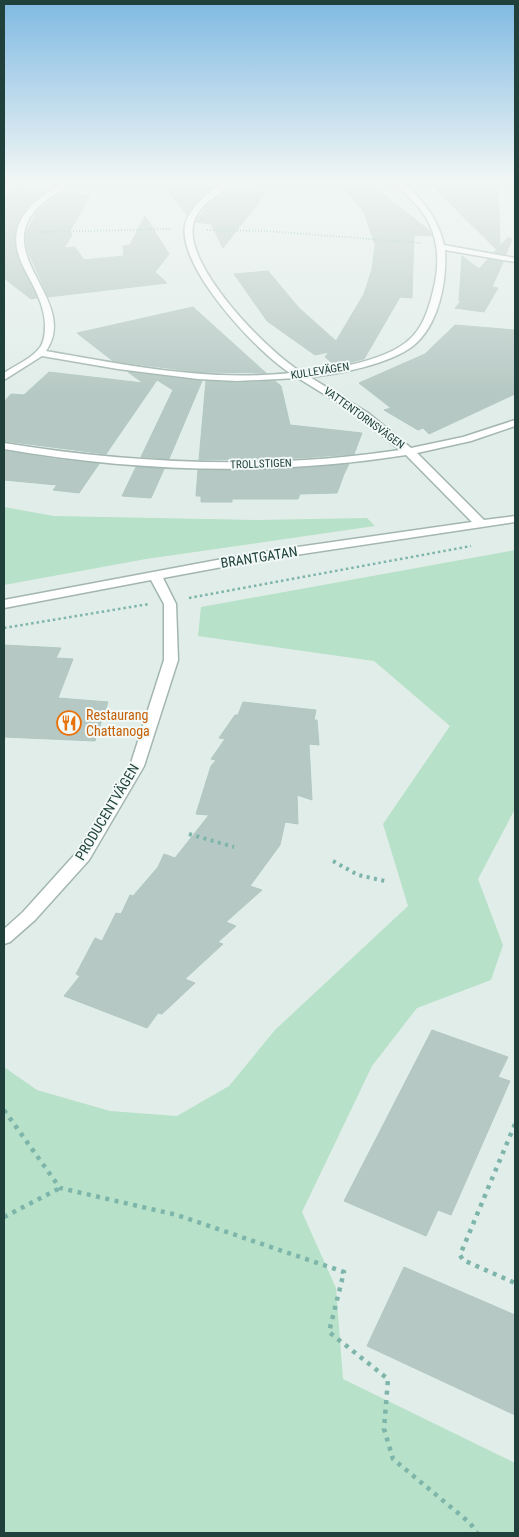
<svg xmlns="http://www.w3.org/2000/svg" width="519" height="1537" viewBox="0 0 519 1537" font-family="'Roboto Condensed',sans-serif">
<style>
.green{fill:#b7e1c8}
.building{fill:#b6c8c3;stroke:#b2c8c2}
.lines{fill:none;stroke-linecap:round;stroke-linejoin:round}
.street-casing{stroke:#a3b6b1;stroke-width:3}
.path-far3{stroke:#7db5aa;stroke-width:2;stroke-dasharray:1 2;stroke-linecap:butt}
.path-far2{stroke:#7db5aa;stroke-width:2.5;stroke-dasharray:2.5 3;stroke-linecap:butt}
.path-far1{stroke:#7db5aa;stroke-width:4;stroke-dasharray:3 4.5;stroke-linecap:butt}
.path{stroke:#7db5aa;stroke-width:4.5;stroke-dasharray:4 5.5;stroke-linecap:butt}
.street{fill:#fff;fill-rule:evenodd}
.labels{text-anchor:middle;dominant-baseline:central;stroke-width:4;stroke-linejoin:round;paint-order:stroke}
.far-street-label{font-size:11px;fill:#1f403b;stroke:#f2f9f6}
.street-label{font-size:14px;fill:#1f403b;stroke:#f2f9f6}
.food-label{font-size:14px;fill:#c56008;stroke:#f2f9f6;text-anchor:start}
</style>
<rect width="100%" height="100%" fill="#e1ede9"/>
<path class="green" d="M4 507 54 516 257 520 367 518 375 526 146 559 4 585Z
M515 550V809L478 879 503 945 491 980 417 1008 372 1066 302 1212 336 1288 343 1379 515 1463V1533H4V1067L37 1090 110 1111 177 1116 229 1086 275 1030 408 906 383 824 450 726 374 661 198 636 201 607Z"/>
<path class="building" d="M159 180 214 187 198 200 187 215Z
M337 180H366L430 231 432 236 414 235 412 298 400 297 364 359 336 366 325 357 329 352 315 355 267 321 234 274 268 271 299 308 336 341 364 294 372 269 375 245 364 212Z
M426 180H498L500 246 508 237 512 239 506 254 494 252 497 250Z
M17 188 47 191 30 205 22 215 16 227 14 240 17 255 37 298 31 299 4 278V196Z
M229 189 266 193 223 248 211 224 196 222 208 204Z
M62 192 90 195 70 231 72 235 64 248 75 247 84 260 124 256 123 246 130 245 145 216 169 254 155 272 167 283 48 297 27 249 26 233 37 211Z
M462 256 479 269 488 259 503 262 492 287 498 288 484 312 455 308 461 301H459Z
M193 307 266 373 198 372 113 361 77 333Z
M455 325 515 330V394L429 434 423 428 418 430 384 410 391 408 359 383 425 354Z
M49 372 143 383 128 372 202 381 169 459 141 457 173 390 157 380 106 454 4 441V402L11 394 24 395Z
M206 381 237 383 275 381 281 386 290 425 362 433 354 454 301 458 199 460Z
M4 451 54 459 99 464 79 493 53 490 57 485 4 480Z
M349 464 344 474 337 493 300 494 298 499H232V502H201V496H196L198 470H255Z
M136 467 164 469 151 498 122 496Z
M4 645 61 648 56 658 73 659 58 698 108 702 95 741 4 737Z
M243 702 316 710 314 720H317L319 745 309 744 312 800 297 795 298 824 285 822 280 845 250 886 262 890 226 922 236 926 218 942 223 944 185 979 195 983 162 1014 158 1013 147 1028 64 996 80 976 76 974 95 938 102 941 116 913 121 914 130 895 133 896 158 867 164 854 175 858 209 815 196 814 211 766 216 760 211 759 225 739 219 738 235 715H238Z
M432 1030 508 1057 498 1077 510 1081 451 1215 438 1210 426 1236 344 1201Z
M404 1267 515 1315V1415L367 1346Z"/>
<g class="lines">
<g class="street-casing">
<path id="street" d="M67 180H75C61 193 42 199 31 216 1 261 78 304 46 351 126 365 209 382 290 373 256 351 178 268 185 225 187 215 195 206 202 199 211 191 224 179 237 180 223 194 201 200 194 222 180 263 268 352 301 372 334 369 390 361 413 336 425 323 430 304 434 287 439 266 439 244 429 223 420 205 405 195 393 180H400C421 197 438 218 444 245L515 258V262L445 250C447 281 439 325 413 346 389 364 340 374 310 377L368 413 411 448 463 437 515 420V426L471 441 417 453 484 520 515 516V522L249 562 163 578 176 604 178 660 144 766 89 860 35 920 10 942 4 944V929L23 912 77 852 130 766 164 660V604L151 580 4 608V600L249 554 472 522 406 455C273 476 136 472 4 449V443C134 464 269 470 400 450L353 412 298 378 237 381 198 379 118 369 42 356 4 380V373C16 365 33 358 41 346 45 339 45 331 45 324 44 304 34 287 25 270 1 225 30 202 67 180Z"/>
</g>
<path class="path-far3" d="M207 230 267 231 421 243
M40 232 171 229"/>
<path class="path-far2" d="M189 598 471 546
M4 628 149 604"/>
<path class="path-far1" d="M189 834 234 847
M333 861 358 875 385 881"/>
<path class="path" d="M4 1110 60 1188 177 1215 344 1272 329 1332 388 1379 384 1429 393 1459 470 1523 477 1533
M515 1124 460 1255 463 1260 515 1283
M4 1217 60 1188"/>
<use href="#street" class="street"/>
</g>
<linearGradient id="sky" x2="0" y2="1"><stop stop-color="#7fb9e2"/><stop offset="0.46" stop-color="#f2f7f5"/><stop offset="1" stop-color="#f2f7f5" stop-opacity="0"/></linearGradient>
<rect width="519" height="395" fill="url(#sky)"/>
<defs>
<g id="restaurant-ring" transform="scale(1.25)"><circle r="9.5" fill="#f2f9f6" stroke="#e8710a" stroke-width="1.5"/><path d="M-5-6h1v4h1v-4h1v4h1v-4h1v5L-1.5 .5V6h-2V.5L-5-1ZM5-6V6H3V1.5H1.5Q1.5-4 5-6Z" fill="#e8710a"/></g>
</defs>
<g fill-rule="evenodd">
<use href="#restaurant-ring" x="69" y="723"/>
</g>
<g class="labels">
<g class="far-street-label">
<text transform="translate(320 371) rotate(-9)">KULLEVÄGEN</text>
<text transform="translate(364 418) rotate(36)">VATTENTORNSVÄGEN</text>
<text transform="translate(261 464) rotate(-2)">TROLLSTIGEN</text>
</g>
<g class="street-label">
<text transform="translate(259 557) rotate(-9)">BRANTGATAN</text>
<text transform="translate(107 812) rotate(-59)">PRODUCENTVÄGEN</text>
</g>
<g class="food-label">
<text x="86" y="715">Restaurang<tspan x="86" dy="16">Chattanoga</tspan></text>
</g>
</g>
<rect width="519" height="1537" fill="none" stroke="#1f403b" stroke-width="10"/>
</svg>
